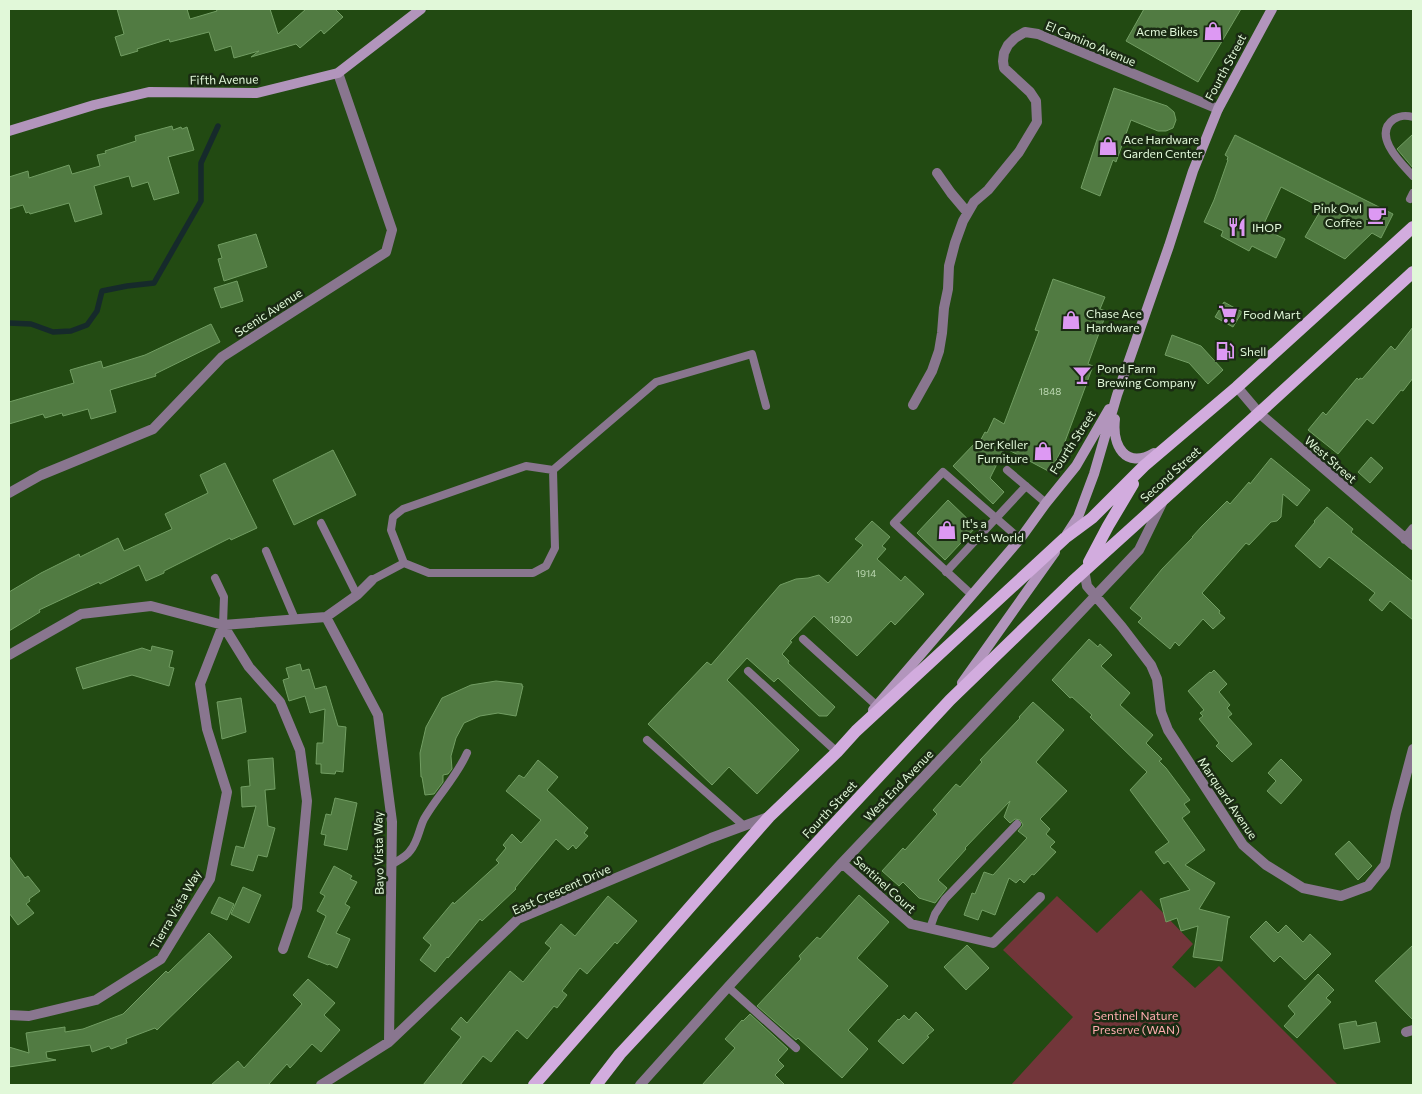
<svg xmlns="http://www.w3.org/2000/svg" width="1422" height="1094" viewBox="0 0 1422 1094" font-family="Commissioner,sans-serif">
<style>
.green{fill:#72363a}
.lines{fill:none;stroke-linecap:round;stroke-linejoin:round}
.stream{stroke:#162a2b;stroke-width:5.5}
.building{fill:#517b42;stroke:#729e63}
.lane{stroke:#89768f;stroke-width:8}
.street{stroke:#89768f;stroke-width:10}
.secondary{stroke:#b295bc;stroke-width:10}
.primary{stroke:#d2acde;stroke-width:12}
.labels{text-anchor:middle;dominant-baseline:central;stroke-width:5;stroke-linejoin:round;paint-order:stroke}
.number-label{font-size:10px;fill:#bdd9b3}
.poi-label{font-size:12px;fill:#e1f8d9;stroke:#1a2b13;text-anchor:start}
.street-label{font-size:12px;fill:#e1f8d9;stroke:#1a2b13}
.park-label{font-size:12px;fill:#ffadaf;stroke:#1a2b13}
</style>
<rect width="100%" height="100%" fill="#224a12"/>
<path class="green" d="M1141 890 1193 944 1172 967 1195 988 1219 966 1338 1085H1011L1073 1017 1003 950 1057 896 1097 933Z"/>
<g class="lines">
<path class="stream" d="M9 323 31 324 53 332 71 331 87 325 97 311 102 291 127 286 154 283 201 201V163L218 126"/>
</g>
<path class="building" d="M117 9H187L190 19 217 11 216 9H270L278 34 306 9H335L343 17 324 34 321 30 300 48 296 44 251 57 259 51 234 58 231 46 215 51 209 32 170 42 169 39 137 49 138 51 121 56 115 37 124 34Z
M1144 9H1241L1198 82 1126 41Z
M1114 88 1167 106 1174 112 1176 120 1173 128 1166 131H1158L1131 120 1116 162 1113 160 1100 196 1081 188Z
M172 126 173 130 181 127 182 129 187 127 194 150 168 157 179 193 154 200 148 182 132 187 129 176 94 186 102 214 75 222 69 203 30 214 29 212 26 213 23 205 9 209V177L28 171 29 178 69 165 72 174 100 166 97 155 106 153 105 151 136 141 135 136Z
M1413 134V168L1397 149Z
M1235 135 1393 214 1381 238 1372 233 1345 259 1305 237 1322 208 1281 187 1262 228 1285 239 1276 258 1252 246 1249 251 1221 236 1223 231 1204 222 1214 200 1228 160H1227L1228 157 1225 155Z
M256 234 267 267 224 281 218 259 222 258 218 245Z
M1053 279 1105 297 1100 309 1107 311 1088 364 1093 366 1063 447 1050 472 1005 448 990 478 1004 492 993 504 953 466 976 442 979 443 985 432 987 433 994 418 1004 424 1039 331 1035 330Z
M237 281 243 301 221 308 214 288Z
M1224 302 1242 312 1233 327 1215 317Z
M211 324 220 342 155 374 156 376 110 390 116 412 91 419 88 409 63 416 62 413 45 418 43 414 9 424V402L74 383 70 370 101 361 103 368 145 355Z
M1413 327V378L1403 391 1401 390 1373 424 1367 419 1338 454 1308 430 1323 412 1326 415 1357 378 1359 380 1360 378 1362 379 1391 346 1395 350Z
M1172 335 1201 346 1223 370 1208 384 1189 363 1165 355Z
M333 450 356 495 294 525 273 480Z
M1371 457 1383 468 1370 483 1358 472Z
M1271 458 1310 490 1297 506 1283 494 1281 517 1277 521 1271 522 1249 545 1246 543 1202 593 1220 611 1219 613 1225 618 1213 629 1203 619 1179 646 1175 642 1170 649 1138 622 1142 618 1130 608 1162 569 1193 537H1192L1202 526 1227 501 1230 504 1249 482 1250 484Z
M225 463 257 528 231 540 230 538 164 571V573L146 581 139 565 100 584 99 582 39 610 40 612 9 631V592L41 573 79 554 80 557 118 538 124 551 172 529 165 514 208 493 200 475Z
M948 500 976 527 945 560 917 533Z
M1327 507 1353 529 1351 532 1413 582V620L1390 601 1382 611 1369 600 1375 593 1329 557 1320 568 1295 546 1315 522 1314 521Z
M872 521 890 537 882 546 886 549 877 559 901 581 905 576 924 594 895 625 891 621 857 656 814 616 790 641 792 642 782 654 789 661 788 663 835 707 827 716H819L778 678 774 682 747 658 727 680 799 750 757 794 729 767 712 785 648 724 707 662 711 665 780 585 796 579 808 578 819 575 828 583 863 545 855 539Z
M1089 639 1098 647 1100 644 1112 655 1101 666 1130 693 1120 705 1153 735 1146 743 1162 759 1159 761 1166 768 1190 800 1184 804 1190 812 1182 818 1205 850 1185 865 1215 883 1199 909 1230 917 1228 918 1222 961 1193 957 1198 926 1181 931 1177 918 1166 922 1160 899 1190 890 1168 861 1164 864 1155 852 1169 842 1130 790 1147 772 1090 717 1092 715 1072 697 1070 698 1052 680Z
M152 646 173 651 169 667 174 668 169 686 132 675 83 689 76 668 142 648 151 651Z
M300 664 302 671 309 669 315 689 326 686 338 726 346 727 343 772 336 771 335 774 321 773V764H316L317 743H323L325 709 310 713 305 696 289 701 283 680 289 678 286 668Z
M1214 670 1227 684 1219 692 1230 705 1227 708 1232 714 1228 717 1252 744 1232 762 1216 746 1219 743 1199 719 1203 716 1200 713 1204 710 1188 691 1210 672 1211 673Z
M496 681 522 684V686H523L516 716 498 713 480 716 464 723 456 738 451 756 452 769 448 774 443 775V782L434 794 425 795 422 777H421L420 753 426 727 442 698 471 685Z
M241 698 246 732 222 739 217 702Z
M1033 702 1064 730 1036 762 1067 791 1040 819 1050 829 1046 834 1055 842 1050 847 1056 852 1034 875 1032 874 1024 883 1020 879 1016 883 1009 878 995 915 982 910 978 920 964 915 972 893 975 894 984 872 993 875 1027 838 1018 831 1023 825 1020 820 1015 819 1010 823 1004 817 1010 801 965 848 966 849 938 880 947 888 935 903 919 898 903 882 899 886 882 871 903 848 905 850 937 814 933 810 956 784 960 787 982 762 980 760 1020 718 1019 717Z
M273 758 275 789 265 790 268 826 275 828 267 857 258 855 253 871 231 865 236 846 244 848 256 806 242 807 241 787 250 786 248 760Z
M1281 759 1302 780 1281 804 1267 791 1276 781 1268 773Z
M538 760 558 777 547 790 588 828 584 833 588 836 576 849 573 845 568 850 556 839 515 888 516 889 482 921 480 919 448 958 447 957 435 972 420 960 431 945 423 938 453 902 454 904 499 863 496 860 506 848 503 845 512 834 521 843 541 820 506 791 519 775 524 778Z
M335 798 357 803 347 850 324 845 326 835 321 834 326 814 331 815Z
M1349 841 1372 866 1358 880 1335 854Z
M9 856 25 878 28 876 40 891 29 899 30 901 26 904 34 913 18 925 9 913Z
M334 866 352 876 350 879 357 882 345 904 350 907 336 933 350 939 337 968 329 964 328 965 308 957 326 916 317 911 325 896 320 893Z
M243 887 261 895 249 923 231 914Z
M859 895 889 922 857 958 888 986 848 1030 868 1049 842 1078 798 1038 796 1040 757 1006 801 959 799 956 817 937 820 939Z
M608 896 637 921 617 944 615 942 587 974 580 968 562 991 567 995 557 1008 554 1006 527 1039 517 1030 491 1062 483 1056 460 1085H423L461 1037 451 1029 461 1017 467 1023 510 971 523 982 551 948 545 943 561 924 575 936Z
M219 897 234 904 227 920 211 913Z
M1266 921 1278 933 1286 925 1303 942 1310 934 1331 954 1305 980 1280 956 1274 962 1250 937Z
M209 933 232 957 157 1030 155 1028 126 1039 127 1043 111 1049 109 1046 92 1052 90 1045 46 1052 47 1058 56 1060 9 1067V1047L29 1053 26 1033 65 1027V1032L83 1029 123 1014 166 971 168 973Z
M967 945 989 968 966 990 944 967Z
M1413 945V1020L1375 981Z
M1318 974 1334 990 1326 998 1331 1002 1297 1038 1284 1026 1295 1014 1288 1006Z
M308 979 335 1003 324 1015 340 1030 321 1052 312 1044 290 1068 287 1064 268 1085H211L238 1061 244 1068 287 1021 302 1004 293 995Z
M916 1012 934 1030 927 1036 929 1037 903 1064 878 1041 898 1019 899 1020 904 1015 909 1020Z
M750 1014 788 1049 778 1060 784 1066 775 1075 785 1085H702L735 1048 725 1039 742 1020 743 1021Z
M1356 1021 1357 1026 1376 1022 1380 1042 1344 1049 1339 1024Z"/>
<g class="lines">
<path class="lane" d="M1413 117C1406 115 1401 115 1394 119 1371 135 1402 164 1413 176
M1410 199 1413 193
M526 466 553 470 555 548 546 566 533 573H429L404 563 391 530 393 517 403 509Z
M553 470 656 382 752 354 766 406
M1007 470 1046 503
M321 523 357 595
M266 551 295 619
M946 572 1026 486
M215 578 224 597 223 625
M372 580 404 563
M972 595 894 523 943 472 1020 539
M803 639 876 705
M748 671 837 752
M647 740 744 826
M391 865C397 861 406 857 410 851 418 842 419 829 424 819 437 796 456 778 467 753
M930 928 935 914 945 899 1017 824
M728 987 796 1048"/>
<path class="street" d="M937 173 951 193 967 212
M1237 387 1259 413 1413 545
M913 405 932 371 939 351 942 333 944 308 948 289 949 266 955 243 963 221 974 202 988 190 1019 152 1037 122 1036 101 1030 92 1004 68 1003 61 1004 53 1008 45 1015 38 1025 32 1038 34 1218 109
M9 493 41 475 153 429 222 357 386 252 392 230 338 73
M1405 539 1413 529
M1084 570 1087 586 1122 627 1151 665 1157 679 1161 712 1168 730 1243 845 1266 865 1303 888 1341 896 1368 886 1385 865 1396 813 1413 749
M326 617 378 715 392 822 389 1042
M223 625 249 667 280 702 300 750 307 801 297 908 283 949
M9 655 81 614 151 606 223 625 326 617 357 595 372 580
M842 863 911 924 993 943 1040 897
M9 1015 29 1016 96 1000 161 959 210 879 227 792 207 729 200 684 223 625
M1406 1032 1413 1030
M321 1085 389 1042 518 919 711 838 768 817
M640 1085 728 987 842 863 1139 550 1162 503"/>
<path class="secondary" d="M9 131 94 105 149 92 257 93 338 73 421 9
M1115 419C1112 445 1125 470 1154 453
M1067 534 1078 517 1094 474 1117 395 1169 246 1193 171 1218 109 1272 9
M962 683 1055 552
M873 710 1020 539 1046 503 1076 466 1109 409"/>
<path class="primary" d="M1089 562 1108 526 1133 484
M534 1085 769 817 837 752 856 731 1065 538 1092 518 1144 466 1237 387 1413 227
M596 1085 620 1054 950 700 1072 582 1259 413 1413 272"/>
</g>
<defs>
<g id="shop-bare" transform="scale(1.5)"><path d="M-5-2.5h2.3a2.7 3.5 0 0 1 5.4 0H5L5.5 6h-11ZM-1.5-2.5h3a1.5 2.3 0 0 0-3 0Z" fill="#dd99f3" stroke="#1a2b13" stroke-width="2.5" paint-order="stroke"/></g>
<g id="cafe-bare" transform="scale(1.5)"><path d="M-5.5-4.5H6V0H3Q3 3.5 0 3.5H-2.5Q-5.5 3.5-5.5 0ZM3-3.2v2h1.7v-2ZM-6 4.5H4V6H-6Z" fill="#dd99f3" stroke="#1a2b13" stroke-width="2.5" paint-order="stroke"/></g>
<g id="restaurant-bare" transform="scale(1.5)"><path d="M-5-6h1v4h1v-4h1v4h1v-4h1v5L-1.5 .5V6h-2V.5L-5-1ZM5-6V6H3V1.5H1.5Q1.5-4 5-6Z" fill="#dd99f3" stroke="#1a2b13" stroke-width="2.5" paint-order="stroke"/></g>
<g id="supermarket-bare" transform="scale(1.5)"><path d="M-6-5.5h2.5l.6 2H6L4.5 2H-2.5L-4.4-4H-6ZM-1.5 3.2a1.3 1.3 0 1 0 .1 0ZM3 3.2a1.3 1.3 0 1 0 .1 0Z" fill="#dd99f3" stroke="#1a2b13" stroke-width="2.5" paint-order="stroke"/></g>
<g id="fuel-bare" transform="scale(1.5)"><path d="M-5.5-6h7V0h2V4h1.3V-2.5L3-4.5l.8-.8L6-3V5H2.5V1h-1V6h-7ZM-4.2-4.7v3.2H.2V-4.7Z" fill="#dd99f3" stroke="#1a2b13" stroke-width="2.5" paint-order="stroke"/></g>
<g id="bar-bare" transform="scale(1.5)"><path d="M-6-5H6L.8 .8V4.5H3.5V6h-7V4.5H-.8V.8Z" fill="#dd99f3" stroke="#1a2b13" stroke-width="2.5" paint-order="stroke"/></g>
</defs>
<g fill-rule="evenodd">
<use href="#shop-bare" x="1213" y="31"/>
<use href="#shop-bare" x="1108" y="146"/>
<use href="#cafe-bare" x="1377" y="215"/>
<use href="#restaurant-bare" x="1237" y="227"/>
<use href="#supermarket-bare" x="1228" y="314"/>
<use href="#shop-bare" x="1071" y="320"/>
<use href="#fuel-bare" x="1225" y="351"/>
<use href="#bar-bare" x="1082" y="375"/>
<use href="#shop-bare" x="1043" y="451"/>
<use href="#shop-bare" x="947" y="530"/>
</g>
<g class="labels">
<g class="number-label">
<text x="1050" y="391">1848</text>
<text x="866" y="573">1914</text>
<text x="841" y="619">1920</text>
</g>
<g class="poi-label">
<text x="1198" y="31" text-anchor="end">Acme Bikes</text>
<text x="1123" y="139">Ace Hardware<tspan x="1123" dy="14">Garden Center</tspan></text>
<text x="1362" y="208" text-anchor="end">Pink Owl<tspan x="1362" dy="14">Coffee</tspan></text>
<text x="1252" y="227">IHOP</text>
<text x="1086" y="313">Chase Ace<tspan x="1086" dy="14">Hardware</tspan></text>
<text x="1243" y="314">Food Mart</text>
<text x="1240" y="351">Shell</text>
<text x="1097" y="368">Pond Farm<tspan x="1097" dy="14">Brewing Company</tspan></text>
<text x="1028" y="444" text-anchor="end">Der Keller<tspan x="1028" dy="14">Furniture</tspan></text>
<text x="962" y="523">It's a<tspan x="962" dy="14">Pet's World</tspan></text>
</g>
<g class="street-label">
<text transform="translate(1091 43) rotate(23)">El Camino Avenue</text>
<text transform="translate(1225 67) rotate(-62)">Fourth Street</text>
<text transform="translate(224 79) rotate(-1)">Fifth Avenue</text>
<text transform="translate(268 312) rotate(-33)">Scenic Avenue</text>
<text transform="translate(1072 442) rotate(-57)">Fourth Street</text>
<text transform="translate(1331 459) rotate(41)">West Street</text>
<text transform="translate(1170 474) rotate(-42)">Second Street</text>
<text transform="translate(898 785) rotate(-46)">West End Avenue</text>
<text transform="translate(1228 798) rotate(56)">Marquard Avenue</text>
<text transform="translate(829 809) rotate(-47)">Fourth Street</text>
<text transform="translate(378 853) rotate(-91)">Bayo Vista Way</text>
<text transform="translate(885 884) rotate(42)">Sentinel Court</text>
<text transform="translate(561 889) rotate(-24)">East Crescent Drive</text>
<text transform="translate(175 909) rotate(-60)">Tierra Vista Way</text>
</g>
<g class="park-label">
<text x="1136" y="1015">Sentinel Nature<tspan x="1136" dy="14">Preserve (WAN)</tspan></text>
</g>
</g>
<rect width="1422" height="1094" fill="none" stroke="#e1f8d9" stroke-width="20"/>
</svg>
